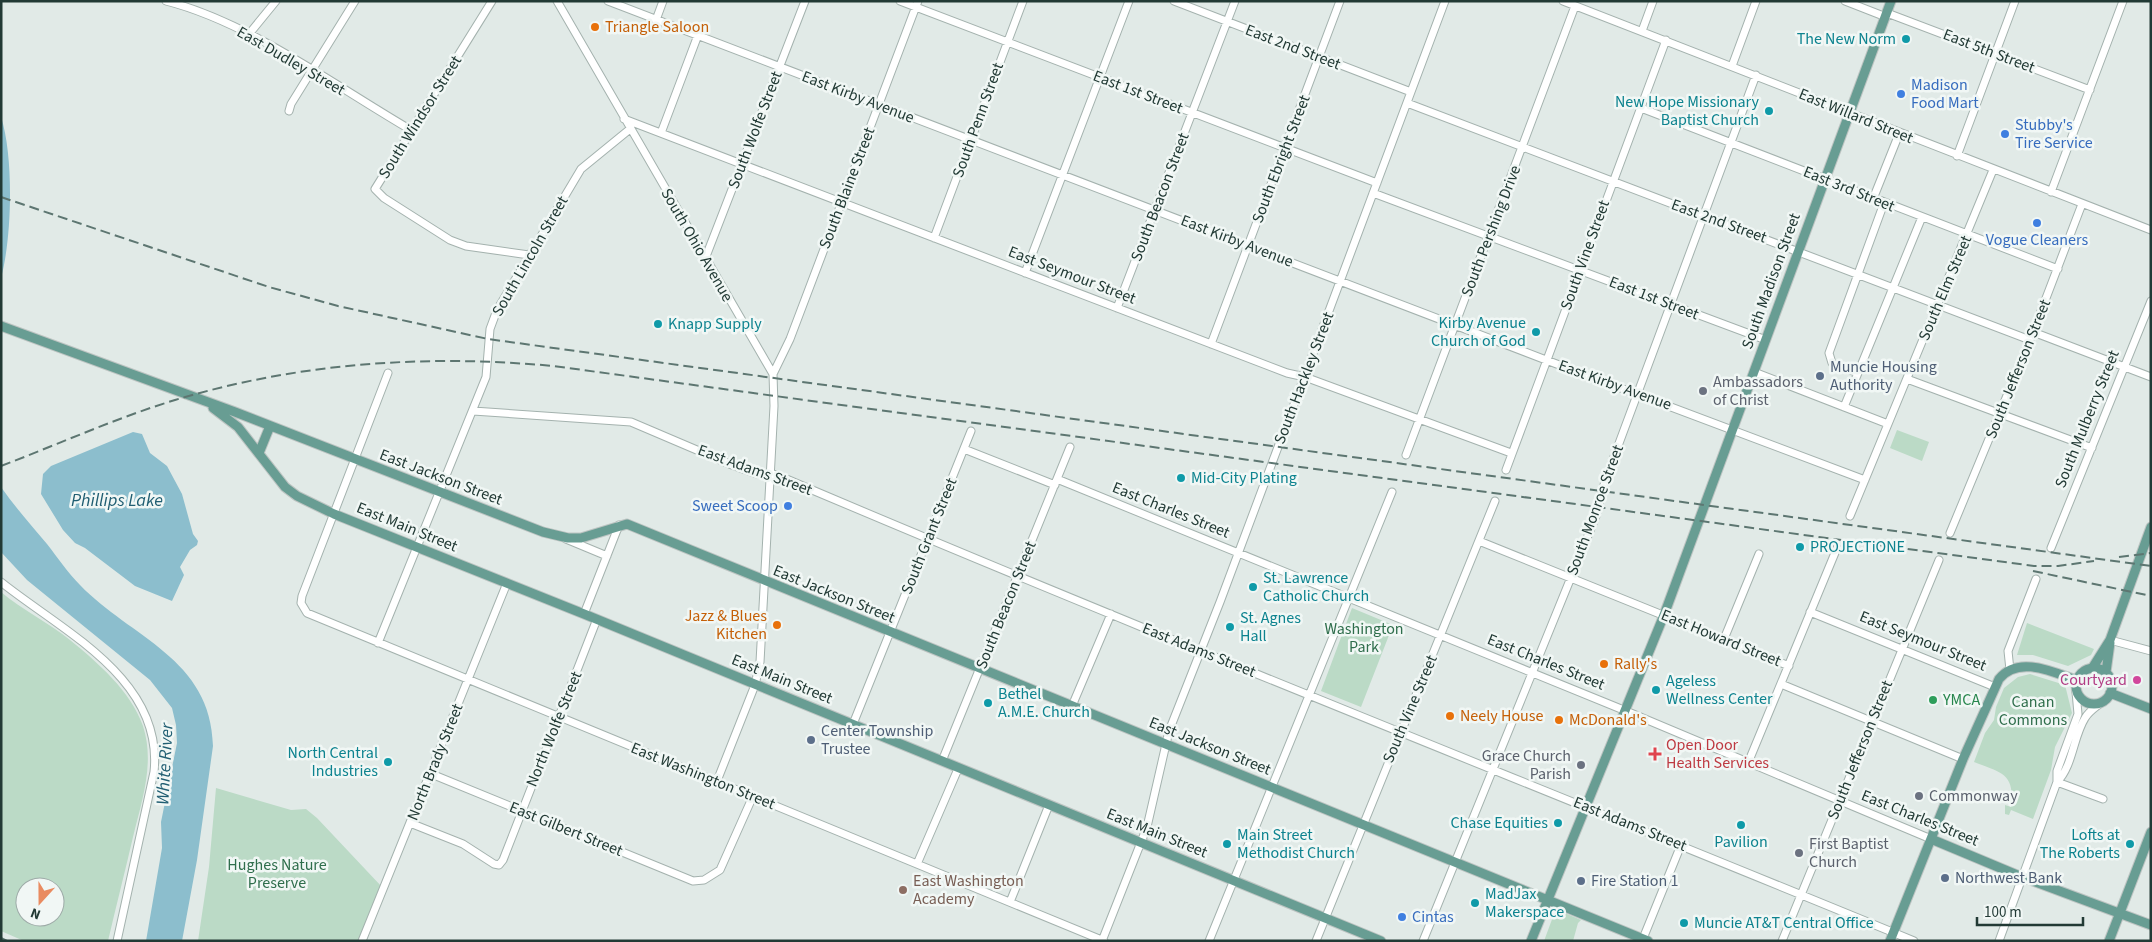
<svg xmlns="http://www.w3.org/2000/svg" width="2152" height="942" viewBox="0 0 2152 942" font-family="'Source Sans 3',sans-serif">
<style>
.green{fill:#bbdac6;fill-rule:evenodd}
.water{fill:#8cbecd}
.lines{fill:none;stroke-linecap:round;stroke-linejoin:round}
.minor-casing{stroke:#a4b2ae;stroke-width:9}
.major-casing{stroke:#bdc4c2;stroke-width:11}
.minor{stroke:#fff;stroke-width:7}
.major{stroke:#689d93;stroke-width:9}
.rail{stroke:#5d7671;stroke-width:2;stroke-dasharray:10 5;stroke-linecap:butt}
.food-dot{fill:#e8710a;stroke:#f1f7f5;stroke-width:2}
.culture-dot{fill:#0f9aa8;stroke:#f1f7f5;stroke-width:2}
.shop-dot{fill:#3f7fe0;stroke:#f1f7f5;stroke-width:2}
.service-dot{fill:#5c6f8a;stroke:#f1f7f5;stroke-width:2}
.worship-dot{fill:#6b7280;stroke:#f1f7f5;stroke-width:2}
.hotel-dot{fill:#d1479c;stroke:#f1f7f5;stroke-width:2}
.leisure-dot{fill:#2e9e5b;stroke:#f1f7f5;stroke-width:2}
.health-dot{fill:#e0444e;stroke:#f1f7f5;stroke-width:2}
.education-dot{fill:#8d6e63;stroke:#f1f7f5;stroke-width:2}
.labels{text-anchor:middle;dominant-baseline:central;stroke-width:5;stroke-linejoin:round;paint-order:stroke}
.food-label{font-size:16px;fill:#c56008;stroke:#f1f7f5;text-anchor:start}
.culture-label{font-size:16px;fill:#0d838f;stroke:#f1f7f5;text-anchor:start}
.street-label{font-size:16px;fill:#223a35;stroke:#f1f7f5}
.shop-label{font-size:16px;fill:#366cbe;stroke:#f1f7f5;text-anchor:start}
.service-label{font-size:16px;fill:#4e5e75;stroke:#f1f7f5;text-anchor:start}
.worship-label{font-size:16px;fill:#5b616d;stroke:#f1f7f5;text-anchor:start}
.park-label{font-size:16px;fill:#2f6e4c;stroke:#f1f7f5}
.hotel-label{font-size:16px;fill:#b23c85;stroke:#f1f7f5;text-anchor:end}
.leisure-label{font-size:16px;fill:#27864d;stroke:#f1f7f5;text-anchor:start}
.health-label{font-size:16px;fill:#be3a42;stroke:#f1f7f5;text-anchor:start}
.education-label{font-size:16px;fill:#785e54;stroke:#f1f7f5;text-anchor:start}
.water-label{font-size:18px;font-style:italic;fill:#205e72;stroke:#f1f7f5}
</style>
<rect width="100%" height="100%" fill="#e1eae7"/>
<path class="green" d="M1897 430 1929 442 1922 461 1890 448Z
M1 592C22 610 48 622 70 640 97 662 131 691 143 726 155 763 142 800 133 837 125 872 116 906 108 941H24L1 931ZM25 887H55V917H25Z
M1352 608 1393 625 1361 707 1321 691Z
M2027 623 2094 649 2091 655 2068 666 2033 655H2017Z
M2030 674 2065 685 2072 713 2055 747 2051 770 2033 819 2011 810 2009 815 2005 814V805L2011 807C2015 773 2002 773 1974 762L1985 733 1994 720 1996 707 2004 688 2018 677Z
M216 788 291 810 306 809 317 818 382 887 359 941H198L209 867Z
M1560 911 1581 920 1578 923 1573 941H1544L1554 914Z"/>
<path class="water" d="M1 117C14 157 12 238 1 278Z
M133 432 142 434 150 453 167 466 182 494 193 534 198 541 197 545 190 550 180 567 184 575 172 601 135 586 85 548 75 543 63 530 41 494 43 474 51 466Z
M1 487C15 507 31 525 47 544 58 558 68 573 80 585 131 638 211 658 213 746L197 860 182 941H146L162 848 161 822 177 743 176 725 172 708 150 680 27 580 1 552Z"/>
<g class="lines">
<g class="minor-casing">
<path id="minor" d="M166 1C249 22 337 87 411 130
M492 1 375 189 384 198 450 240 466 246 529 255
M557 1 773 374 774 406 760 662 755 685 717 781
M608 1 1546 360 1865 480
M900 1 1377 183
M1174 1 1411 92
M1563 1 2151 230
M1845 1 1886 17
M1887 13 2090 90
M656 20 663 1
M1642 31 1653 1
M249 34 276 1
M1732 66 1756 1
M1407 103 2030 340
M1641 108 2058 269
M289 111 291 104 355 1
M624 119 1287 373 1305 377 1511 453
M661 133 698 35
M1957 156 2015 1
M2051 192 2123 1
M1373 193 1766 340
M1873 199 1899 134
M934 238 1023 1
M705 259 805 1
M1025 273 1129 1
M1117 308 1235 1
M2033 332 2151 377
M1211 344 1340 1
M1754 372 1888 424
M388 373 302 596 301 603 307 613 1104 941
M1858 373 1832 363 1829 353 1884 203
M773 374 790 339 918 1
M1907 379 2092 448
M1844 407 1922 217
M473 411 631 422 732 465 757 474H773L784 478C1158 637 1537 786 1914 941
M964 449 1055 485
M1406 455 1575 6
M1506 470 1666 40
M1057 479 1626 711 1931 839
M1850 516 1993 170
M1950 533 2030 340 2082 204
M566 539 607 556
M1479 541 1789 666
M2051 548 2151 301
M1 582C62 631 164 679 154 772L117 941
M1810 612 1995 687
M584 614 619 525
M1724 639 1759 554
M2110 640 2151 651
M378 643 486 377 490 329 497 310 581 169 630 129
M2010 670 2008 651 2036 579
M1781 684 1963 759
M1072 706 1111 614
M853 724 971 431
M942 761 1070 447
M1748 763 1837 548
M429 773 693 881 704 880 720 870 753 796
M2057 782V771L2078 714 2076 692
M2057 782 2103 799
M410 823 463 844 494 864 499 865 503 860 597 619
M917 864 958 769
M1010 902 1049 805
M362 941 507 583
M1102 941 1147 827 1169 731 1220 602 1445 1
M1209 941 1392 492
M1316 941 1495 501
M1423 941 1596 516 1605 481 1756 75
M1642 941 1681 845
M1782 941 1939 560
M1999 941 2057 782C2073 766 2073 737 2085 718 2089 711 2096 707 2102 702"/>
</g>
<g class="major-casing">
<path id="major" d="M1 326 235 412 543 532 568 538H581L627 524 1648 941
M213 408 238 427 285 487 297 496 334 514 584 614 1381 941
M259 453 270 426
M2093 667 2110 640 2151 527
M2076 686a18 18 0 1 1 36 0a18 18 0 1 1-36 0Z
M2106 672 2110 643
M2110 693 2151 709
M1931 839 2022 877 2151 925
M1531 941 1664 615 1891 1
M1890 941 1963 759 1999 679C2018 655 2053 672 2076 680
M2109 941 2151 832"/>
</g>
<use href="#minor" class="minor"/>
<use href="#major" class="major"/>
<path class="rail" d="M1 197 269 287 338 306 488 339 2151 566
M1 466C59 444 116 418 175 400 298 363 425 354 553 366L2034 566H2058L2094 561
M2119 557 2151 553
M2033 571 2151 596
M1 938 7 941"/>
</g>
<g class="food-dot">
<circle cx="595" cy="27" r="5"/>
<circle cx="777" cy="625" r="5"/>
<circle cx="1604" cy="664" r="5"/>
<circle cx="1450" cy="716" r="5"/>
<circle cx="1559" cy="720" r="5"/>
</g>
<g class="culture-dot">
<circle cx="1906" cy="39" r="5"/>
<circle cx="1769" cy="111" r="5"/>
<circle cx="658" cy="324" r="5"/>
<circle cx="1536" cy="332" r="5"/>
<circle cx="1181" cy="478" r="5"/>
<circle cx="1800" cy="547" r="5"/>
<circle cx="1253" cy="587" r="5"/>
<circle cx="1230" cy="627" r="5"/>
<circle cx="1656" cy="690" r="5"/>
<circle cx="988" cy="703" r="5"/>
<circle cx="388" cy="762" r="5"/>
<circle cx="1558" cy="823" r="5"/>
<circle cx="1741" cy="825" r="5"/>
<circle cx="1227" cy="844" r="5"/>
<circle cx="2130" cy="844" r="5"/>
<circle cx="1475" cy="903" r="5"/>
<circle cx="1684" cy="923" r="5"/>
</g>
<g class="shop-dot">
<circle cx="1901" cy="94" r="5"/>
<circle cx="2005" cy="134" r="5"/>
<circle cx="2037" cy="223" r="5"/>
<circle cx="788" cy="506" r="5"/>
<circle cx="1402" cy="917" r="5"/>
</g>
<g class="service-dot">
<circle cx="1820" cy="376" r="5"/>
<circle cx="811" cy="740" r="5"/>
<circle cx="1945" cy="878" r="5"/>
<circle cx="1581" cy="881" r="5"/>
</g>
<g class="worship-dot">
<circle cx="1703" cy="391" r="5"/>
<circle cx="1581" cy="765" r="5"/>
<circle cx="1919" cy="796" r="5"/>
<circle cx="1799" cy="853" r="5"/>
</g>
<circle class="hotel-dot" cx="2137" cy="680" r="5"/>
<circle class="leisure-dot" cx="1933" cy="700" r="5"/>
<path class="health-dot" d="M1652.5 746.5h5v5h5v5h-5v5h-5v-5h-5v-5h5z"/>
<circle class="education-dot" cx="903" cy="890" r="5"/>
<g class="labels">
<g class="food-label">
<text x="605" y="27">Triangle Saloon</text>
<text x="767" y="616" text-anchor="end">Jazz &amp; Blues<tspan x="767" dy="18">Kitchen</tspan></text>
<text x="1614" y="664">Rally's</text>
<text x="1460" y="716">Neely House</text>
<text x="1569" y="720">McDonald's</text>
</g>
<g class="culture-label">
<text x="1896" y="39" text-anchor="end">The New Norm</text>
<text x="1759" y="102" text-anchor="end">New Hope Missionary<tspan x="1759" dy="18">Baptist Church</tspan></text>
<text x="1526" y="323" text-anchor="end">Kirby Avenue<tspan x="1526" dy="18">Church of God</tspan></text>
<text x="668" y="324">Knapp Supply</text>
<text x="1191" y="478">Mid-City Plating</text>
<text x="1810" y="547">PROJECTiONE</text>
<text x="1263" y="578">St. Lawrence<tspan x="1263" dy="18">Catholic Church</tspan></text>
<text x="1240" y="618">St. Agnes<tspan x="1240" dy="18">Hall</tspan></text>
<text x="1666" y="681">Ageless<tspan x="1666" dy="18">Wellness Center</tspan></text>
<text x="998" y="694">Bethel<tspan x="998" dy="18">A.M.E. Church</tspan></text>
<text x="378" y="753" text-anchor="end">North Central<tspan x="378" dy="18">Industries</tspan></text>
<text x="1548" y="823" text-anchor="end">Chase Equities</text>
<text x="1237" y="835">Main Street<tspan x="1237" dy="18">Methodist Church</tspan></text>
<text x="2120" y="835" text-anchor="end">Lofts at<tspan x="2120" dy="18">The Roberts</tspan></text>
<text x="1741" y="842" text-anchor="middle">Pavilion</text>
<text x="1485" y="894">MadJax<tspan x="1485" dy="18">Makerspace</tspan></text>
<text x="1694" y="923">Muncie AT&amp;T Central Office</text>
</g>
<g class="street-label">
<text transform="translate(1293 47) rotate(21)">East 2nd Street</text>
<text transform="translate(1989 51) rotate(21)">East 5th Street</text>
<text transform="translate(291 61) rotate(30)">East Dudley Street</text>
<text transform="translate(1138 92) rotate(21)">East 1st Street</text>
<text transform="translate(858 97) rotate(21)">East Kirby Avenue</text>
<text transform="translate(1856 116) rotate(22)">East Willard Street</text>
<text transform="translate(420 117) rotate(-58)">South Windsor Street</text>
<text transform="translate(978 120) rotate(-70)">South Penn Street</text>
<text transform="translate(755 130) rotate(-69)">South Wolfe Street</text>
<text transform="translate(1281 159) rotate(-69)">South Ebright Street</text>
<text transform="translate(847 188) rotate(-69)">South Blaine Street</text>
<text transform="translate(1849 189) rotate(22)">East 3rd Street</text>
<text transform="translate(1160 197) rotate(-69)">South Beacon Street</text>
<text transform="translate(1719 221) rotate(20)">East 2nd Street</text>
<text transform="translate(1491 231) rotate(-69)">South Pershing Drive</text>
<text transform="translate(1237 241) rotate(21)">East Kirby Avenue</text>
<text transform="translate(697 245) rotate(60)">South Ohio Avenue</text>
<text transform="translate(1585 255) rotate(-70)">South Vine Street</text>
<text transform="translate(530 256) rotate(-60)">South Lincoln Street</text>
<text transform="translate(1072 275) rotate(21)">East Seymour Street</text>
<text transform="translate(1771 281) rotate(-70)">South Madison Street</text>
<text transform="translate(1945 288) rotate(-67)">South Elm Street</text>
<text transform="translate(1654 298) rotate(21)">East 1st Street</text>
<text transform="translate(2018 369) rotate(-68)">South Jefferson Street</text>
<text transform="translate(1304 378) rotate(-69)">South Hackley Street</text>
<text transform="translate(1615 385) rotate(20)">East Kirby Avenue</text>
<text transform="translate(2087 419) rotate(-68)">South Mulberry Street</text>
<text transform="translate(755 470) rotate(20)">East Adams Street</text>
<text transform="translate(441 477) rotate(21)">East Jackson Street</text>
<text transform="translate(1171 510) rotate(22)">East Charles Street</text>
<text transform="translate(1595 510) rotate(-70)">South Monroe Street</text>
<text transform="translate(407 527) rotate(22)">East Main Street</text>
<text transform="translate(929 536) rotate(-68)">South Grant Street</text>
<text transform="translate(834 594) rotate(22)">East Jackson Street</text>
<text transform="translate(1006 605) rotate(-68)">South Beacon Street</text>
<text transform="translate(1721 638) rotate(22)">East Howard Street</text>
<text transform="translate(1923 641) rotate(22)">East Seymour Street</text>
<text transform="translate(1199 650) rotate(22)">East Adams Street</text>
<text transform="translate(1546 662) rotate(22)">East Charles Street</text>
<text transform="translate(782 679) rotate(22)">East Main Street</text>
<text transform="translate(1410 709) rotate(-67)">South Vine Street</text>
<text transform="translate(554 729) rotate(-68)">North Wolfe Street</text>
<text transform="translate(1210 746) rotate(22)">East Jackson Street</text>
<text transform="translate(1860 750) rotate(-68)">South Jefferson Street</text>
<text transform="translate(435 762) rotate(-68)">North Brady Street</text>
<text transform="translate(703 776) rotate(22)">East Washington Street</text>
<text transform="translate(1920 818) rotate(22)">East Charles Street</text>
<text transform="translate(1630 824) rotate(22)">East Adams Street</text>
<text transform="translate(566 829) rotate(22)">East Gilbert Street</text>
<text transform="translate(1157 833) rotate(22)">East Main Street</text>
</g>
<g class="shop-label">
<text x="1911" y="85">Madison<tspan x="1911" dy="18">Food Mart</tspan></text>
<text x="2015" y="125">Stubby's<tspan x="2015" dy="18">Tire Service</tspan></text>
<text x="2037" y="240" text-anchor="middle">Vogue Cleaners</text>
<text x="778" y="506" text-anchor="end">Sweet Scoop</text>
<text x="1412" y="917">Cintas</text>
</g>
<g class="service-label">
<text x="1830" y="367">Muncie Housing<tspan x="1830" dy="18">Authority</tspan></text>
<text x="821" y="731">Center Township<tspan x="821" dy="18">Trustee</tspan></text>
<text x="1955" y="878">Northwest Bank</text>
<text x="1591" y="881">Fire Station 1</text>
</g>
<g class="worship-label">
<text x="1713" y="382">Ambassadors<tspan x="1713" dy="18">of Christ</tspan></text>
<text x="1571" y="756" text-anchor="end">Grace Church<tspan x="1571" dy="18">Parish</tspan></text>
<text x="1929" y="796">Commonway</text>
<text x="1809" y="844">First Baptist<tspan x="1809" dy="18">Church</tspan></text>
</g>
<g class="park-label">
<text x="1364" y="629">Washington<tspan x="1364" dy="18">Park</tspan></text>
<text x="2033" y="702">Canan<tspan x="2033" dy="18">Commons</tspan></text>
<text x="277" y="865">Hughes Nature<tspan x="277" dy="18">Preserve</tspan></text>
</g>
<g class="hotel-label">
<text x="2127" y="680">Courtyard</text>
</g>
<g class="leisure-label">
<text x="1943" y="700">YMCA</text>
</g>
<g class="health-label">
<text x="1666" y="745">Open Door<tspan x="1666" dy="18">Health Services</tspan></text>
</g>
<g class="education-label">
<text x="913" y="881">East Washington<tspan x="913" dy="18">Academy</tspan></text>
</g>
<g class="water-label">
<text x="117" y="500">Phillips Lake</text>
<text transform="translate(165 764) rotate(-87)">White River</text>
</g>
</g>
<rect width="2152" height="942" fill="none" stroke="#223a35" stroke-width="5"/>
<g transform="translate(40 902) rotate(201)"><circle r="24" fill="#f1f7f5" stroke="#9eaba8"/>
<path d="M0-4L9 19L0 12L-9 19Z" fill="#e98b60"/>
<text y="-8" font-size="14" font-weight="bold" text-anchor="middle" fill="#223a35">N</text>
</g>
<path d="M1977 917v8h106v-8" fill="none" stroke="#223a35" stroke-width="2.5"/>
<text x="1984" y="917" font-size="15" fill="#223a35" stroke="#f1f7f5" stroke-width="4" paint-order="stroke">100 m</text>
</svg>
